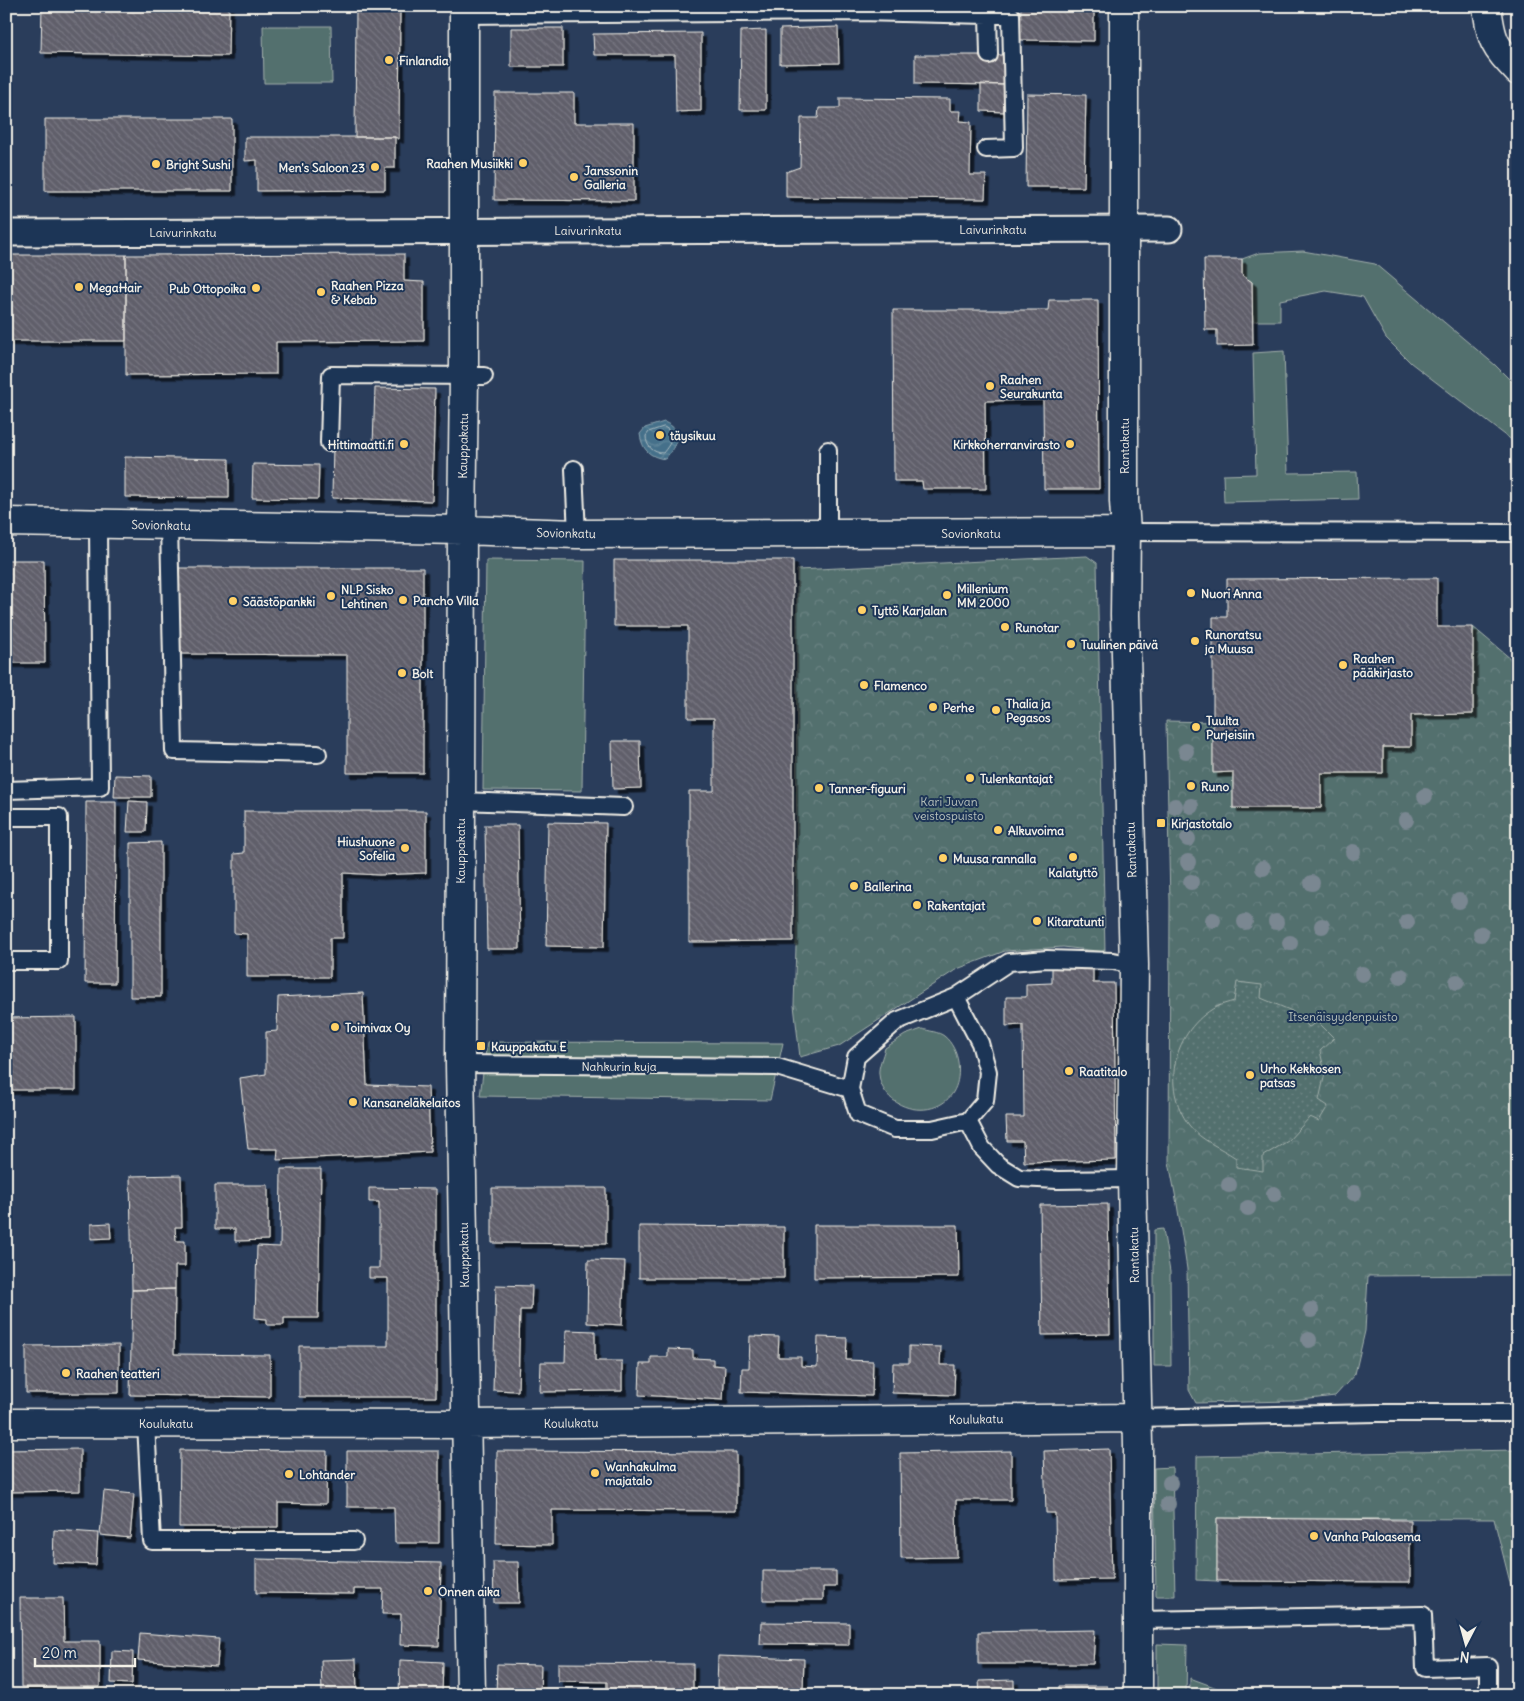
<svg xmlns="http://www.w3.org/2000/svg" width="1524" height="1701" viewBox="0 0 1524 1701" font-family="Delius,sans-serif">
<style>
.grass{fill:#526f6e;stroke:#a3b0ab}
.park{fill:url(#park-crowns);stroke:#a3b0ab}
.garden{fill:url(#garden-dots);stroke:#a3b0ab}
.water{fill:url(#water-waves);stroke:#8ba4b0}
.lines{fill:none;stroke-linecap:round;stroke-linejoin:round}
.shore{stroke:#aebdc2;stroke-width:1}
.building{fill:url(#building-back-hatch);stroke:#f4f1e8;filter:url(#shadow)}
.service-casing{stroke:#f4f1e8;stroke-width:20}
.pedestrian-casing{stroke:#f4f1e8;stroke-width:29}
.minor-casing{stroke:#f4f1e8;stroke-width:31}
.service{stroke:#1d3557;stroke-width:16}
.pedestrian{stroke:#1d3557;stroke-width:25}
.minor{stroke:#1d3557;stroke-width:28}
.tree{fill:#7a8791}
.poi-dot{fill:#ffd166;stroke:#1d3557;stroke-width:2}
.labels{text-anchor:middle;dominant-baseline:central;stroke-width:4;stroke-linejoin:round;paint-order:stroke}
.poi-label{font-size:12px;font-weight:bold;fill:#f4f1e8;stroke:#1d3557;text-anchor:start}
.street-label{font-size:12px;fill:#f4f1e8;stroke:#1d3557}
.park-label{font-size:12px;fill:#bbc4bd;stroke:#1d3557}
</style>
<defs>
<pattern id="park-crowns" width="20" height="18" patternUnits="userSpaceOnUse" patternTransform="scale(1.25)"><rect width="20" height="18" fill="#526f6e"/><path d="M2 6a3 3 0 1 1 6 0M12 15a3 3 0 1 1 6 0" fill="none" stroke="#6c8483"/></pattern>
<pattern id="garden-dots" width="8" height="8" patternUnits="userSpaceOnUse" patternTransform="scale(1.25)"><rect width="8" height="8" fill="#526f6e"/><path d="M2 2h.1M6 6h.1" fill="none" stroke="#6c8483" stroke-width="1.8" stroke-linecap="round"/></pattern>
<pattern id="water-waves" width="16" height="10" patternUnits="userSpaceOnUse" patternTransform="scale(1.25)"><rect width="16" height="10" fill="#45708a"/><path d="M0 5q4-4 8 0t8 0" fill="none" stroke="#60859a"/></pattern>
<pattern id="building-back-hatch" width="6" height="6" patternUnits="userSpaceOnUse" patternTransform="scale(1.25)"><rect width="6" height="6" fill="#605f6b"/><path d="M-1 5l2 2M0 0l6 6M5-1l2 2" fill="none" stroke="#777680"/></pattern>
<filter id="shadow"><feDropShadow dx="4.5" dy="4.5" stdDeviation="0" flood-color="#0009"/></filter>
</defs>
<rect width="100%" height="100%" fill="#2a3d5b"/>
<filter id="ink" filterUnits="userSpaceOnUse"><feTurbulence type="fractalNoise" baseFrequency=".02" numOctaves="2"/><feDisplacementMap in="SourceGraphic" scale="10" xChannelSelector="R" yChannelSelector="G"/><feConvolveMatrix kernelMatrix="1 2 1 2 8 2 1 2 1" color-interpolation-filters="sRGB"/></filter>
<g filter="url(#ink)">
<path class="grass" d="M263 26H331L332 83H264Z
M1303 251 1375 264 1495 365 1518 388V452L1513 441 1411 363 1386 338 1363 297 1326 291 1280 300V321H1253L1252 282 1242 275V259L1259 253Z
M1284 351 1288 473 1357 472 1358 499 1224 502 1223 475 1256 474 1253 353Z
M486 560 585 561 582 791 483 790Z
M922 1029C929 1031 939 1032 944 1036 952 1042 957 1054 958 1062 966 1125 883 1121 879 1074 878 1067 883 1056 885 1048L905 1035Z
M487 1042 783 1043 770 1100 480 1096Z
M1163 1229 1170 1272 1171 1366H1154V1230Z
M1172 1467 1175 1596H1156L1154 1468Z
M1157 1644 1187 1645 1186 1695H1157Z
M1190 1678 1217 1688V1695H1190Z"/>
<path class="park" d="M1087 556 1097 563 1105 952 1063 947 1005 951 957 969 839 1046 800 1057 794 1005 796 947 797 570Z
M1473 627 1518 665V1275L1368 1276 1365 1331 1355 1374 1335 1396 1293 1401 1196 1403 1189 1390 1187 1269 1177 1204 1169 1162 1170 902 1166 721 1213 722V772H1233V808H1321V773H1383V747H1411V715L1473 714Z
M1518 1450V1614L1494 1519 1217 1518V1581L1196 1580 1197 1456Z"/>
<path class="garden" d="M1237 982 1262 985 1261 998 1292 1011 1309 1027 1318 1022 1334 1038 1320 1051 1325 1073 1319 1100 1328 1106 1319 1121 1310 1117 1288 1141 1263 1156V1171L1236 1167V1158C1220 1147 1201 1141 1189 1125 1160 1086 1174 1030 1216 1007 1222 1004 1228 1003 1234 1001Z"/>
<path class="water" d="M664 422C686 431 676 445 665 459 650 457 642 450 640 434L645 428Z"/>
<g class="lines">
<path class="shore" d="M664 427C678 434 670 444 663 453 653 453 646 446 646 436L649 432Z"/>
</g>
<path class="building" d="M42 6H229L228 56 41 53Z
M356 6H400L399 139 395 137H355Z
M1021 8 1094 9V41L1020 40Z
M838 27 839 63 780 64V29Z
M511 28H563V67H511Z
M766 30V110H740L741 31Z
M701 33V111L676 112 675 55H594L593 34Z
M915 55H1007L1006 85 915 84Z
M981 84 1006 85V112L981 111Z
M495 93H574V123H634V201L494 200Z
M1027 94 1086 95 1084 187H1026Z
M840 98 950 99V111H961L960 121 971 122 970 175H986L985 199 786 197V172L800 167 801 118H818L819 108H840Z
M45 119H232V191H45Z
M245 137H395V168H385V190L257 191V160L245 161Z
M404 254V281L424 282V341L276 342V374L126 375V255Z
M6 255H126V341H6Z
M1204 259H1242V275L1252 282 1253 345 1217 346V330H1205Z
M1049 300H1098L1099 489H1044L1043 400 985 401 986 489H923L922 481H894L893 310H1048Z
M375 388 435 389 432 501 332 498 333 444 373 445Z
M125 457 229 459V498L125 497Z
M253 464 319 465 318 499 252 498Z
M6 560H44L45 663H6Z
M614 560H793V941L689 942V791H714V718H688V626H614Z
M179 568H423V773H347V655L179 654Z
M1437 578V627H1473V714L1411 715V747H1383V773H1321V808H1233V772L1213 773V617H1227V579Z
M612 741H640L641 788 613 789Z
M115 775 151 776V797H114Z
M129 801 147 802 146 832H127Z
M86 802H116L115 983H85Z
M244 811H426V873L379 875 343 873V938H330V977H247V934L234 933V854L244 853Z
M548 822 606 823 604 947 546 946Z
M485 825H518L520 949H487Z
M161 842V997H130V843Z
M1093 967V983H1114L1116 1160 1024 1162 1023 1141H1007L1006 1117H1024L1023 1025 1006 1026V997H1026V984L1052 983V968Z
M363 993 367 1085 428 1087 430 1152 277 1160 278 1149H248L240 1078 266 1074V1032L277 1031 278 997Z
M76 1017V1090H6V1018Z
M281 1169H321L318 1318H284V1325H267V1319L255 1318 257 1246 280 1247Z
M181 1175 182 1227H175L176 1241H185V1266H175V1289L132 1290 130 1176Z
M215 1185H268V1240L235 1241V1229H215Z
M369 1188 436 1189V1397H299V1346H388V1278H369V1268H379V1202H369Z
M492 1188H606V1244L492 1243Z
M1108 1204 1110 1334 1042 1335 1040 1205Z
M110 1223 111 1238 91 1239V1224Z
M814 1225H958L959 1277 814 1278Z
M639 1226 784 1227V1278H639Z
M588 1260 625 1261 622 1325 587 1323Z
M496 1285 532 1286 531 1310H520L518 1391 493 1390Z
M175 1289 174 1354 270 1355V1397L130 1395 132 1290Z
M566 1330 595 1331V1361H622V1391L540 1392 541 1362H565Z
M750 1336 779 1337 778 1357H801V1366L817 1367 818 1337 847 1338 846 1360 873 1361 872 1396 741 1392 742 1368H749Z
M119 1345V1393H26V1346Z
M909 1346 941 1347 940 1365H955L954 1395 892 1393 893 1363H909Z
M668 1349 693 1350V1358L713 1359V1365L725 1366 723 1400 639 1395 640 1364H651V1357H668Z
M80 1449V1491L6 1492V1450Z
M1109 1449 1112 1579 1056 1580 1055 1513H1046L1044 1451Z
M180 1450 327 1451 326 1504 278 1503V1527H179Z
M347 1451H439V1543H395L394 1507H347Z
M497 1451 736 1452V1511L552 1510V1545L496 1544Z
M1011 1451V1500H956L957 1557 901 1558 900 1453Z
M104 1491 134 1494 130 1538 100 1535Z
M1217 1518 1410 1520V1582L1217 1581Z
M54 1530 98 1533 96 1565 53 1563Z
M256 1559 441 1563 439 1646 400 1645 401 1614H382L383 1589H354V1594L256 1593Z
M493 1562H518L519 1603H494Z
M763 1571H836V1587H823V1600H763Z
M20 1598H63L64 1641H100V1687H21Z
M761 1622 849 1623V1645L760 1644Z
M1095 1630 1093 1664H978V1632Z
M140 1633 219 1639 217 1666 138 1660Z
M112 1651 133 1652 132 1684 111 1683Z
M718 1656 804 1659 803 1690 717 1687Z
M356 1659 357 1692 322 1693 321 1660Z
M400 1660 443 1662 442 1695H399Z
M558 1663 693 1664V1695H607V1682L558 1681Z
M497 1664 541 1665 540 1695H496Z
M1014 1680V1695H980L979 1681Z
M1059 1686H1107V1695H1059Z"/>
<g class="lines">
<g class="service-casing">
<path id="service" d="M859 6V12L988 15 989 55
M464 15 859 12
M986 149 1014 148 1011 15H988
M329 443 331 375 484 376
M828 450V534
M574 469 577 534
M169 525 174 751 318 754
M1126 532 1518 533
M6 790 100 787 98 524
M460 801 624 807
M6 817H59V961H6
M956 997 980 1043 988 1072 985 1101 968 1121 932 1129H895L858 1114 850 1089 856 1057 897 1021 956 997 1009 962 1047 959 1113 961 1134 965
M460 1064 777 1067 850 1089
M968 1121 982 1148 998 1165 1019 1178 1058 1180 1132 1179
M1136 1418 1377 1413H1518
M146 1423 152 1541H354
M1138 1620 1423 1615 1425 1668 1488 1666V1695"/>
</g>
<g class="pedestrian-casing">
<path id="pedestrian" d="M6 233 1169 229"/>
</g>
<g class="minor-casing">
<path id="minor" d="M464 6V377L462 530 460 1064 471 1695
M1124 6V501L1126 532 1125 615 1134 965 1132 1179 1138 1445V1695
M1487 6C1491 41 1494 46 1518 71
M6 522 462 530 577 534 1126 532
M6 1423 467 1424 1136 1418"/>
</g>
<use href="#service" class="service"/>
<use href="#pedestrian" class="pedestrian"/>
<use href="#minor" class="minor"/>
</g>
<g class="tree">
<circle cx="1186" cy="751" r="8"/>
<circle cx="1425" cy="796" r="8"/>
<circle cx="1175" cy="806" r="8"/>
<circle cx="1191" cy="806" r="8"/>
<circle cx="1406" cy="820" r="8"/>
<circle cx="1188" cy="839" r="8"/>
<circle cx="1353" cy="852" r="8"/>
<circle cx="1188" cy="862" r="8"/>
<circle cx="1263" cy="868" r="8"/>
<circle cx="1191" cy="882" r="8"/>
<circle cx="1312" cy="883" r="8"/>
<circle cx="1459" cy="901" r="8"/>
<circle cx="1213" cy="920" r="8"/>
<circle cx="1245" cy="922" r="8"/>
<circle cx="1276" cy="922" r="8"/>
<circle cx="1407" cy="922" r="8"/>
<circle cx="1322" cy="926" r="8"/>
<circle cx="1481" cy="934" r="8"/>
<circle cx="1290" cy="943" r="8"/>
<circle cx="1362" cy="974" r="8"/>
<circle cx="1401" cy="976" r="8"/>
<circle cx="1457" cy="982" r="8"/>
<circle cx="1229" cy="1185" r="8"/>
<circle cx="1354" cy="1193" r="8"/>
<circle cx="1274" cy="1194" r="8"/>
<circle cx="1248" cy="1208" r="8"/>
<circle cx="1311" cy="1310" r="8"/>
<circle cx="1309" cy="1340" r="8"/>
<circle cx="1170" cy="1483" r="8"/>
<circle cx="1168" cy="1504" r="8"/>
</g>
</g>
<g class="poi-dot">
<circle cx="389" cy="60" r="5"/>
<circle cx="523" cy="163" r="5"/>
<circle cx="156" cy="164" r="5"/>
<circle cx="375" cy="167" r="5"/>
<circle cx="574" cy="177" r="5"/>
<circle cx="79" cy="287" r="5"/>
<circle cx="256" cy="288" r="5"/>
<circle cx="321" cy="292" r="5"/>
<circle cx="990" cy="386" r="5"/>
<circle cx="660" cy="435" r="5"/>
<circle cx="404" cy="444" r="5"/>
<circle cx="1070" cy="444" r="5"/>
<circle cx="1191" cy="593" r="5"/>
<circle cx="947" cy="595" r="5"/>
<circle cx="331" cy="596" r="5"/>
<circle cx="403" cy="600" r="5"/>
<circle cx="233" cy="601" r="5"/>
<circle cx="862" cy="610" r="5"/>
<circle cx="1005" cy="627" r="5"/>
<circle cx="1195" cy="641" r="5"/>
<circle cx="1071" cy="644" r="5"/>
<circle cx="1343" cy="665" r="5"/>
<circle cx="402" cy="673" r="5"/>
<circle cx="864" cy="685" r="5"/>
<circle cx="933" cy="707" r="5"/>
<circle cx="996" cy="710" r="5"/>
<circle cx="1196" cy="727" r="5"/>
<circle cx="970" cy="778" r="5"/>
<circle cx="1191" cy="786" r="5"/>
<circle cx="819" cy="788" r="5"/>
<rect x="1156" y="818" width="10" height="10" rx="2.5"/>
<circle cx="998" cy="830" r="5"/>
<circle cx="405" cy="848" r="5"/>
<circle cx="1073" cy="857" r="5"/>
<circle cx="943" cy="858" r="5"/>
<circle cx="854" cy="886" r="5"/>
<circle cx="917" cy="905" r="5"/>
<circle cx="1037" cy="921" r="5"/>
<circle cx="335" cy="1027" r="5"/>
<rect x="476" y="1041" width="10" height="10" rx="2.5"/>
<circle cx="1069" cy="1071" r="5"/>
<circle cx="1250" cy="1075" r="5"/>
<circle cx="353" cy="1102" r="5"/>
<circle cx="66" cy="1373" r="5"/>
<circle cx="595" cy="1473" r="5"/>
<circle cx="289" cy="1474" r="5"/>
<circle cx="1314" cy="1536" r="5"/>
<circle cx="428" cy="1591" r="5"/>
</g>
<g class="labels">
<g class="poi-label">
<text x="399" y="60">Finlandia</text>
<text x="513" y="163" text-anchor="end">Raahen Musiikki</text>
<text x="166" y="164">Bright Sushi</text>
<text x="365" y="167" text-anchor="end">Men's Saloon 23</text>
<text x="584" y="170">Janssonin<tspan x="584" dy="14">Galleria</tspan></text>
<text x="331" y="285">Raahen Pizza<tspan x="331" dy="14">&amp; Kebab</tspan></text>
<text x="89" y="287">MegaHair</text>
<text x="246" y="288" text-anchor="end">Pub Ottopoika</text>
<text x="1000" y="379">Raahen<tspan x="1000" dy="14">Seurakunta</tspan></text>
<text x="670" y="435">täysikuu</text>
<text x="394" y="444" text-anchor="end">Hittimaatti.fi</text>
<text x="1060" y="444" text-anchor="end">Kirkkoherranvirasto</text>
<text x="957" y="588">Millenium<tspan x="957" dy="14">MM 2000</tspan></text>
<text x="341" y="589">NLP Sisko<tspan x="341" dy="14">Lehtinen</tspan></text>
<text x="1201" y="593">Nuori Anna</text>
<text x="413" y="600">Pancho Villa</text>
<text x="243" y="601">Säästöpankki</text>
<text x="872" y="610">Tyttö Karjalan</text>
<text x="1015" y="627">Runotar</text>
<text x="1205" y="634">Runoratsu<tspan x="1205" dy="14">ja Muusa</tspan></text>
<text x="1081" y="644">Tuulinen päivä</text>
<text x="1353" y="658">Raahen<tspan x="1353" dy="14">pääkirjasto</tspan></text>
<text x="412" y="673">Bolt</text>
<text x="874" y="685">Flamenco</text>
<text x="1006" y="703">Thalia ja<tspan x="1006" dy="14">Pegasos</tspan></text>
<text x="943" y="707">Perhe</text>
<text x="1206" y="720">Tuulta<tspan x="1206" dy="14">Purjeisiin</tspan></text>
<text x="980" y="778">Tulenkantajat</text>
<text x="1201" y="786">Runo</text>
<text x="829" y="788">Tanner-figuuri</text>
<text x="1171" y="823">Kirjastotalo</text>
<text x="1008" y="830">Alkuvoima</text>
<text x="395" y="841" text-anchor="end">Hiushuone<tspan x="395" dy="14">Sofelia</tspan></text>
<text x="953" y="858">Muusa rannalla</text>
<text x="1073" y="872" text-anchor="middle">Kalatyttö</text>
<text x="864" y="886">Ballerina</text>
<text x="927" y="905">Rakentajat</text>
<text x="1047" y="921">Kitaratunti</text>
<text x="345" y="1027">Toimivax Oy</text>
<text x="491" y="1046">Kauppakatu E</text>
<text x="1260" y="1068">Urho Kekkosen<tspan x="1260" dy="14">patsas</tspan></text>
<text x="1079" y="1071">Raatitalo</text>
<text x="363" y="1102">Kansaneläkelaitos</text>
<text x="76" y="1373">Raahen teatteri</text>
<text x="605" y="1466">Wanhakulma<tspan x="605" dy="14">majatalo</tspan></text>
<text x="299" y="1474">Lohtander</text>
<text x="1324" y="1536">Vanha Paloasema</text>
<text x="438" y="1591">Onnen aika</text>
</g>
<g class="street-label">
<text x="993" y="229">Laivurinkatu</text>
<text x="588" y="230">Laivurinkatu</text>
<text x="183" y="232">Laivurinkatu</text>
<text transform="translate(463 446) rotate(-89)">Kauppakatu</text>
<text transform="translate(1124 446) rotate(-90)">Rantakatu</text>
<text transform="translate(161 525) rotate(1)">Sovionkatu</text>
<text transform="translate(566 533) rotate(1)">Sovionkatu</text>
<text x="971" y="533">Sovionkatu</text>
<text transform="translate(1131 850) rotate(-92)">Rantakatu</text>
<text transform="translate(460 851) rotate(-90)">Kauppakatu</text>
<text x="619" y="1066">Nahkurin kuja</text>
<text transform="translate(464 1255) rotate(-91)">Kauppakatu</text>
<text transform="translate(1134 1255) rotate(-91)">Rantakatu</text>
<text transform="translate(976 1419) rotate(-1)">Koulukatu</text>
<text x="166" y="1423">Koulukatu</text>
<text transform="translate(571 1423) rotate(-1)">Koulukatu</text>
</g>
<g class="park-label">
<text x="949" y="801">Kari Juvan<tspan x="949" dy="14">veistospuisto</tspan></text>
<text x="1343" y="1016">Itsenäisyydenpuisto</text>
</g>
</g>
<rect width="1524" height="1701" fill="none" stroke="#1d3557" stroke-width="25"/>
<rect x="12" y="12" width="1499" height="1676" fill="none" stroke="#f4f1e8" stroke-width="2" filter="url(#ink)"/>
<g transform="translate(1466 1644) rotate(186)" stroke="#1d3557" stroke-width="4" paint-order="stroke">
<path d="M0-4L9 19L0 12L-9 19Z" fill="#f4f1e8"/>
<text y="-8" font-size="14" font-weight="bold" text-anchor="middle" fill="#f4f1e8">N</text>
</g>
<path d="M35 1658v8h100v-8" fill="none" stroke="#f4f1e8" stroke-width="2.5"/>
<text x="42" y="1658" font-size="15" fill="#f4f1e8" stroke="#1d3557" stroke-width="4" paint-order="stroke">20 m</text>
</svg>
